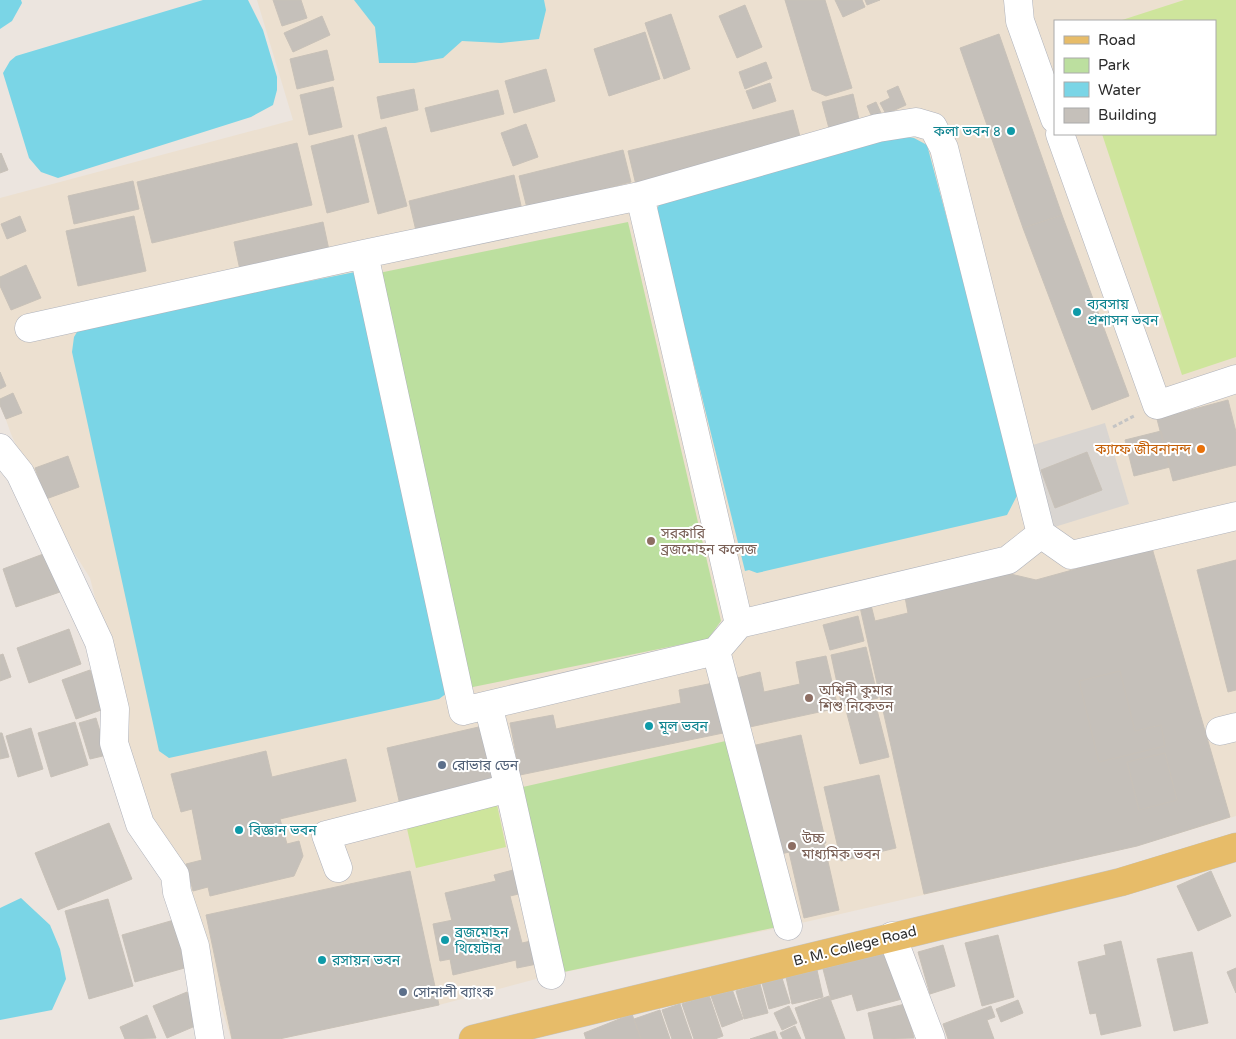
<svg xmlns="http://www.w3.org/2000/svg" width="1236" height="1039" viewBox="0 0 1236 1039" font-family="'Varela Round','Noto Sans Bengali',sans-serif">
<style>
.education{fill:#ece0d0;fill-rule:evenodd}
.green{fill:#bcdf9f}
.pitch{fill:#cee59c}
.plaza{fill:#d9d5d1}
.water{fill:#7ad5e6}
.building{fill:#c5c0ba;stroke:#c8c1b8}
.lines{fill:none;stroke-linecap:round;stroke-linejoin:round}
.minor-casing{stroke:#afb2bb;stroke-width:29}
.major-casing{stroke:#c4c4c4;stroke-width:29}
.path{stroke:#c4c4c4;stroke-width:3;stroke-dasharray:4 2.5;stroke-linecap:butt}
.minor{stroke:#fff;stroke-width:28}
.major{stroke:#e7bc69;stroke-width:28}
.culture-dot{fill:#0f9aa8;stroke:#fff;stroke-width:2}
.food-dot{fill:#e8710a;stroke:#fff;stroke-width:2}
.education-dot{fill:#8d6e63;stroke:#fff;stroke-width:2}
.service-dot{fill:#5c6f8a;stroke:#fff;stroke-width:2}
.labels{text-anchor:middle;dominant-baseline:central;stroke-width:4;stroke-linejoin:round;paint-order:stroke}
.culture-label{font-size:14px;fill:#0d838f;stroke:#fff;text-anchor:start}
.food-label{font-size:14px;fill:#c56008;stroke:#fff;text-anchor:end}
.education-label{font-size:14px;fill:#785e54;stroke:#fff;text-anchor:start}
.service-label{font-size:14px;fill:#4e5e75;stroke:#fff;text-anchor:start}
.street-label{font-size:14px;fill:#2b2b2b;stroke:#fff}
</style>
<rect width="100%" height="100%" fill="#ece5df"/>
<path class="education" d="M257 0H1236V816L1137 846 788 926 551 975 439 1005 279 1039H231L189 901 151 826 123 740 124 710 90 578 43 503 11 434 0 403V198L293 120ZM1055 21H1215V134H1055Z"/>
<path class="green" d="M628 222 721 621 708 639 468 688 369 275Z
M730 740 777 927 559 973 514 789Z"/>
<path class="pitch" d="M1184 0H1236V357L1182 375 1102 134H1215V21H1119Z
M496 800 506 847 416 868 405 820Z"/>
<path class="plaza" d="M1105 423 1129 504 1048 529 1023 448Z"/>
<path class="water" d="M0 0H21L22 3 12 21 0 29Z
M203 0H248L263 30 277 77V90L273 105 251 117 58 178 41 172 29 158 3 73 10 61 16 56Z
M354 0H544L546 10 539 39 501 43 462 41 443 58 415 63H379L375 27Z
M899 136 914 138 927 145 1020 490 1007 515 757 573 749 570 745 571 656 211 660 203Z
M360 271 451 690 439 699 169 758 159 751 72 352 74 337 80 327Z
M21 898 50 925 60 949 66 979 52 1010 0 1020V908Z"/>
<path class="building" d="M273 0H301L307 18 282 26Z
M785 0H825L852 88 826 96 812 90Z
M835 0H862L865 7 843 17Z
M865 0H880L867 5Z
M745 5 762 47 737 58 719 16Z
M671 14 690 69 664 79 645 23Z
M322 16 330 35 293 52 284 33Z
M645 32 660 79 609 96 594 49Z
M999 34 1062 215 1023 228 960 48Z
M327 50 334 80 297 89 290 59Z
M766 62 772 78 745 89 739 72Z
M546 69 555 101 514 113 505 81Z
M770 83 776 101 753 109 746 91Z
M898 86 906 105 886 114 880 103 890 98 887 91Z
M333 87 342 127 309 135 300 95Z
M414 89 418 110 381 119 377 97Z
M498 90 504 114 431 132 425 108Z
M853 94 861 128 831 136 822 102Z
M876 102 881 113 872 117 867 106Z
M793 110 802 144 636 185 628 151Z
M526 124 538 157 513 166 501 133Z
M386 127 407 206 378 214 358 135Z
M353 135 369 202 327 213 311 146Z
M297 143 312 205 152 243 137 182Z
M623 150 631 182 527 208 519 176Z
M1 153 8 170 0 173V154Z
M514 175 522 210 417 235 409 201Z
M133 181 139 209 74 224 68 196Z
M1062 215 1129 396 1092 410 1023 228Z
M20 216 26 231 7 239 1 224Z
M134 216 146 271 78 286 66 231Z
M323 222 329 250 240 270 234 242Z
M26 265 41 298 11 310 0 286V277Z
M0 372 6 386 0 389Z
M13 393 22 413 6 419 0 405V399Z
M1228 400 1236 432V465L1173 481 1157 419Z
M1161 431 1170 467 1134 476 1125 440Z
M1087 452 1102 490 1055 508 1041 470Z
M68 456 79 487 46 499 35 468Z
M1152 548 1230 817 1137 846 924 894 860 607 871 605 875 621 908 613 905 597 1002 572 1036 580Z
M46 553 60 592 16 607 3 569Z
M1236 560V690L1228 692 1197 570Z
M858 616 864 641 830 650 823 625Z
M69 629 81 664 29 683 17 648Z
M866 647 878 698 842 706 831 655Z
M3 654 11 677 0 681V655Z
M826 656 838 708 745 728 733 679 760 672 764 692 800 684 796 662Z
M90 670 104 709 76 719 62 680Z
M1120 671 1135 731 1161 725 1165 746 1099 762 1079 681Z
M718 682 728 732 520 775 510 723 553 715 556 729 681 703 679 690Z
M875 702 889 757 860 764 846 710Z
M96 718 107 755 90 759 79 723Z
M75 722 88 765 51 777 38 733Z
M483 726 496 783 400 805 387 748Z
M31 728 43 769 18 777 6 736Z
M0 733H2L9 757 0 759Z
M801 735 826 843 781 854 756 745Z
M266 751 272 777 346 759 356 801 280 819 287 844 299 841 303 856 294 876 210 896 208 887 193 891 186 864 202 860 192 809 181 812 171 774Z
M1165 753 1177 800 1139 810 1127 762Z
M879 775 896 848 841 861 824 787Z
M109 823 132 879 58 910 35 853Z
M824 844 839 910 804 918 789 852Z
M517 869 523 893 510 896 522 943 531 941 537 964 517 968 516 960 453 975 450 959 461 957 445 893 496 881 494 875Z
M410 871 439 1005 279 1039H232L206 915Z
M1211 871 1231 916 1198 931 1177 886Z
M108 899 133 986 89 999 65 911Z
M174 920 188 967 135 982 122 935Z
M453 920 461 957 440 961 433 924Z
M998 935 1014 997 982 1006 965 943Z
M1121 941 1141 1026 1101 1035 1096 1013 1090 1014 1078 962 1106 955 1104 945Z
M943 945 955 986 930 994 918 952Z
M889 951 902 999 857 1011 852 994 831 1000 823 969Z
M1192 952 1208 1023 1174 1031 1157 959Z
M1236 968V993L1227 972Z
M817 970 823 997 792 1004 786 977Z
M782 978 790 1003 769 1009 762 983Z
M760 984 768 1013 744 1019 736 991Z
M732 989 743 1019 722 1027 711 996Z
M187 992 200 1024 167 1038 153 1006Z
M709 995 723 1036 715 1039H694L682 1004Z
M829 996 845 1039H806L795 1008Z
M1018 1000 1023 1013 1001 1022 996 1009Z
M680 1004 692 1039H672L662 1010Z
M905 1004 914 1038 874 1039 868 1013Z
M789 1006 797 1023 782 1030 774 1013Z
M991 1006 995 1017 987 1020 994 1039H948L943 1024Z
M660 1010 670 1039H641L634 1019Z
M632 1014 641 1039H586L584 1033Z
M147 1015 156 1038 125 1039 120 1027Z
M795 1026 801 1039H783L780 1033Z
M775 1031 778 1039H750Z"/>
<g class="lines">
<g class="minor-casing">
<path id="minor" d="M1018 0 1020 21 1055 119
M1060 134 1157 405 1236 379
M640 196 739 624
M364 254 463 711 488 705
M29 328 364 254 640 196 878 128 916 122 933 127 944 148 1041 534
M0 448 20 473 99 642 115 709 114 743 140 824 175 875 177 892 195 946 210 1039
M716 651 788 926
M1220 731 1236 727
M338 868 326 835 509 788
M892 936 931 1039
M551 975 509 788 488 705 716 651 739 624 1008 560 1041 534 1071 555 1236 516"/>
</g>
<g class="major-casing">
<path id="major" d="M473 1039 1121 882 1236 847"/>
</g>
<path class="path" d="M1113 427 1134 416"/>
<use href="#minor" class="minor"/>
<use href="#major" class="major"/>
</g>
<g class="culture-dot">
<circle cx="1011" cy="131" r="5"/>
<circle cx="1077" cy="312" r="5"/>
<circle cx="649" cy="726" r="5"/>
<circle cx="239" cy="830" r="5"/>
<circle cx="445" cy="940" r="5"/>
<circle cx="322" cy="960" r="5"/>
</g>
<circle class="food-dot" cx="1201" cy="449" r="5"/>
<g class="education-dot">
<circle cx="651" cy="541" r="5"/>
<circle cx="809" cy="698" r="5"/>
<circle cx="792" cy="846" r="5"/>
</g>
<g class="service-dot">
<circle cx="442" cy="765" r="5"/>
<circle cx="403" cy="992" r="5"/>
</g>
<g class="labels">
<g class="culture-label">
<text x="1001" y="131" text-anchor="end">কলা ভবন ৪</text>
<text x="1087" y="304">ব্যবসায়<tspan x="1087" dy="16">প্রশাসন ভবন</tspan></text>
<text x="659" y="726">মূল ভবন</text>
<text x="249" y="830">বিজ্ঞান ভবন</text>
<text x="455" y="932">ব্রজমোহন<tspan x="455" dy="16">থিয়েটার</tspan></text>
<text x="332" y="960">রসায়ন ভবন</text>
</g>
<g class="food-label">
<text x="1191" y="449">ক্যাফে জীবনানন্দ</text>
</g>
<g class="education-label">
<text x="661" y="533">সরকারি<tspan x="661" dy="16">ব্রজমোহন কলেজ</tspan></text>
<text x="819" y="690">অশ্বিনী কুমার<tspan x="819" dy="16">শিশু নিকেতন</tspan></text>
<text x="802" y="838">উচ্চ<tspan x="802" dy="16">মাধ্যমিক ভবন</tspan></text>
</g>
<g class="service-label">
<text x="452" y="765">রোভার ডেন</text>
<text x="413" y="992">সোনালী ব্যাংক</text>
</g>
<g class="street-label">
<text transform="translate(855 946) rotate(-14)">B. M. College Road</text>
</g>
</g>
<rect x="1054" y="20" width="162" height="115" fill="#ffffff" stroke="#aaaaaa"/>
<rect x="1064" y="36" width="25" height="8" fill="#e7bc69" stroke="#aaaaaa"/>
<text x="1098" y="45" font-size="15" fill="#2b2b2b">Road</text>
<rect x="1064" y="58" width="25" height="15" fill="#bcdf9f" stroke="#aaaaaa"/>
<text x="1098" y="70" font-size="15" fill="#2b2b2b">Park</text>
<rect x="1064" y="82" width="25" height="15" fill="#7ad5e6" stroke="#aaaaaa"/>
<text x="1098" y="95" font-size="15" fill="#2b2b2b">Water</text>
<rect x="1064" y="108" width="25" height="15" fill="#c5c0ba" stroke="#aaaaaa"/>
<text x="1098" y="120" font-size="15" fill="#2b2b2b">Building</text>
</svg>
